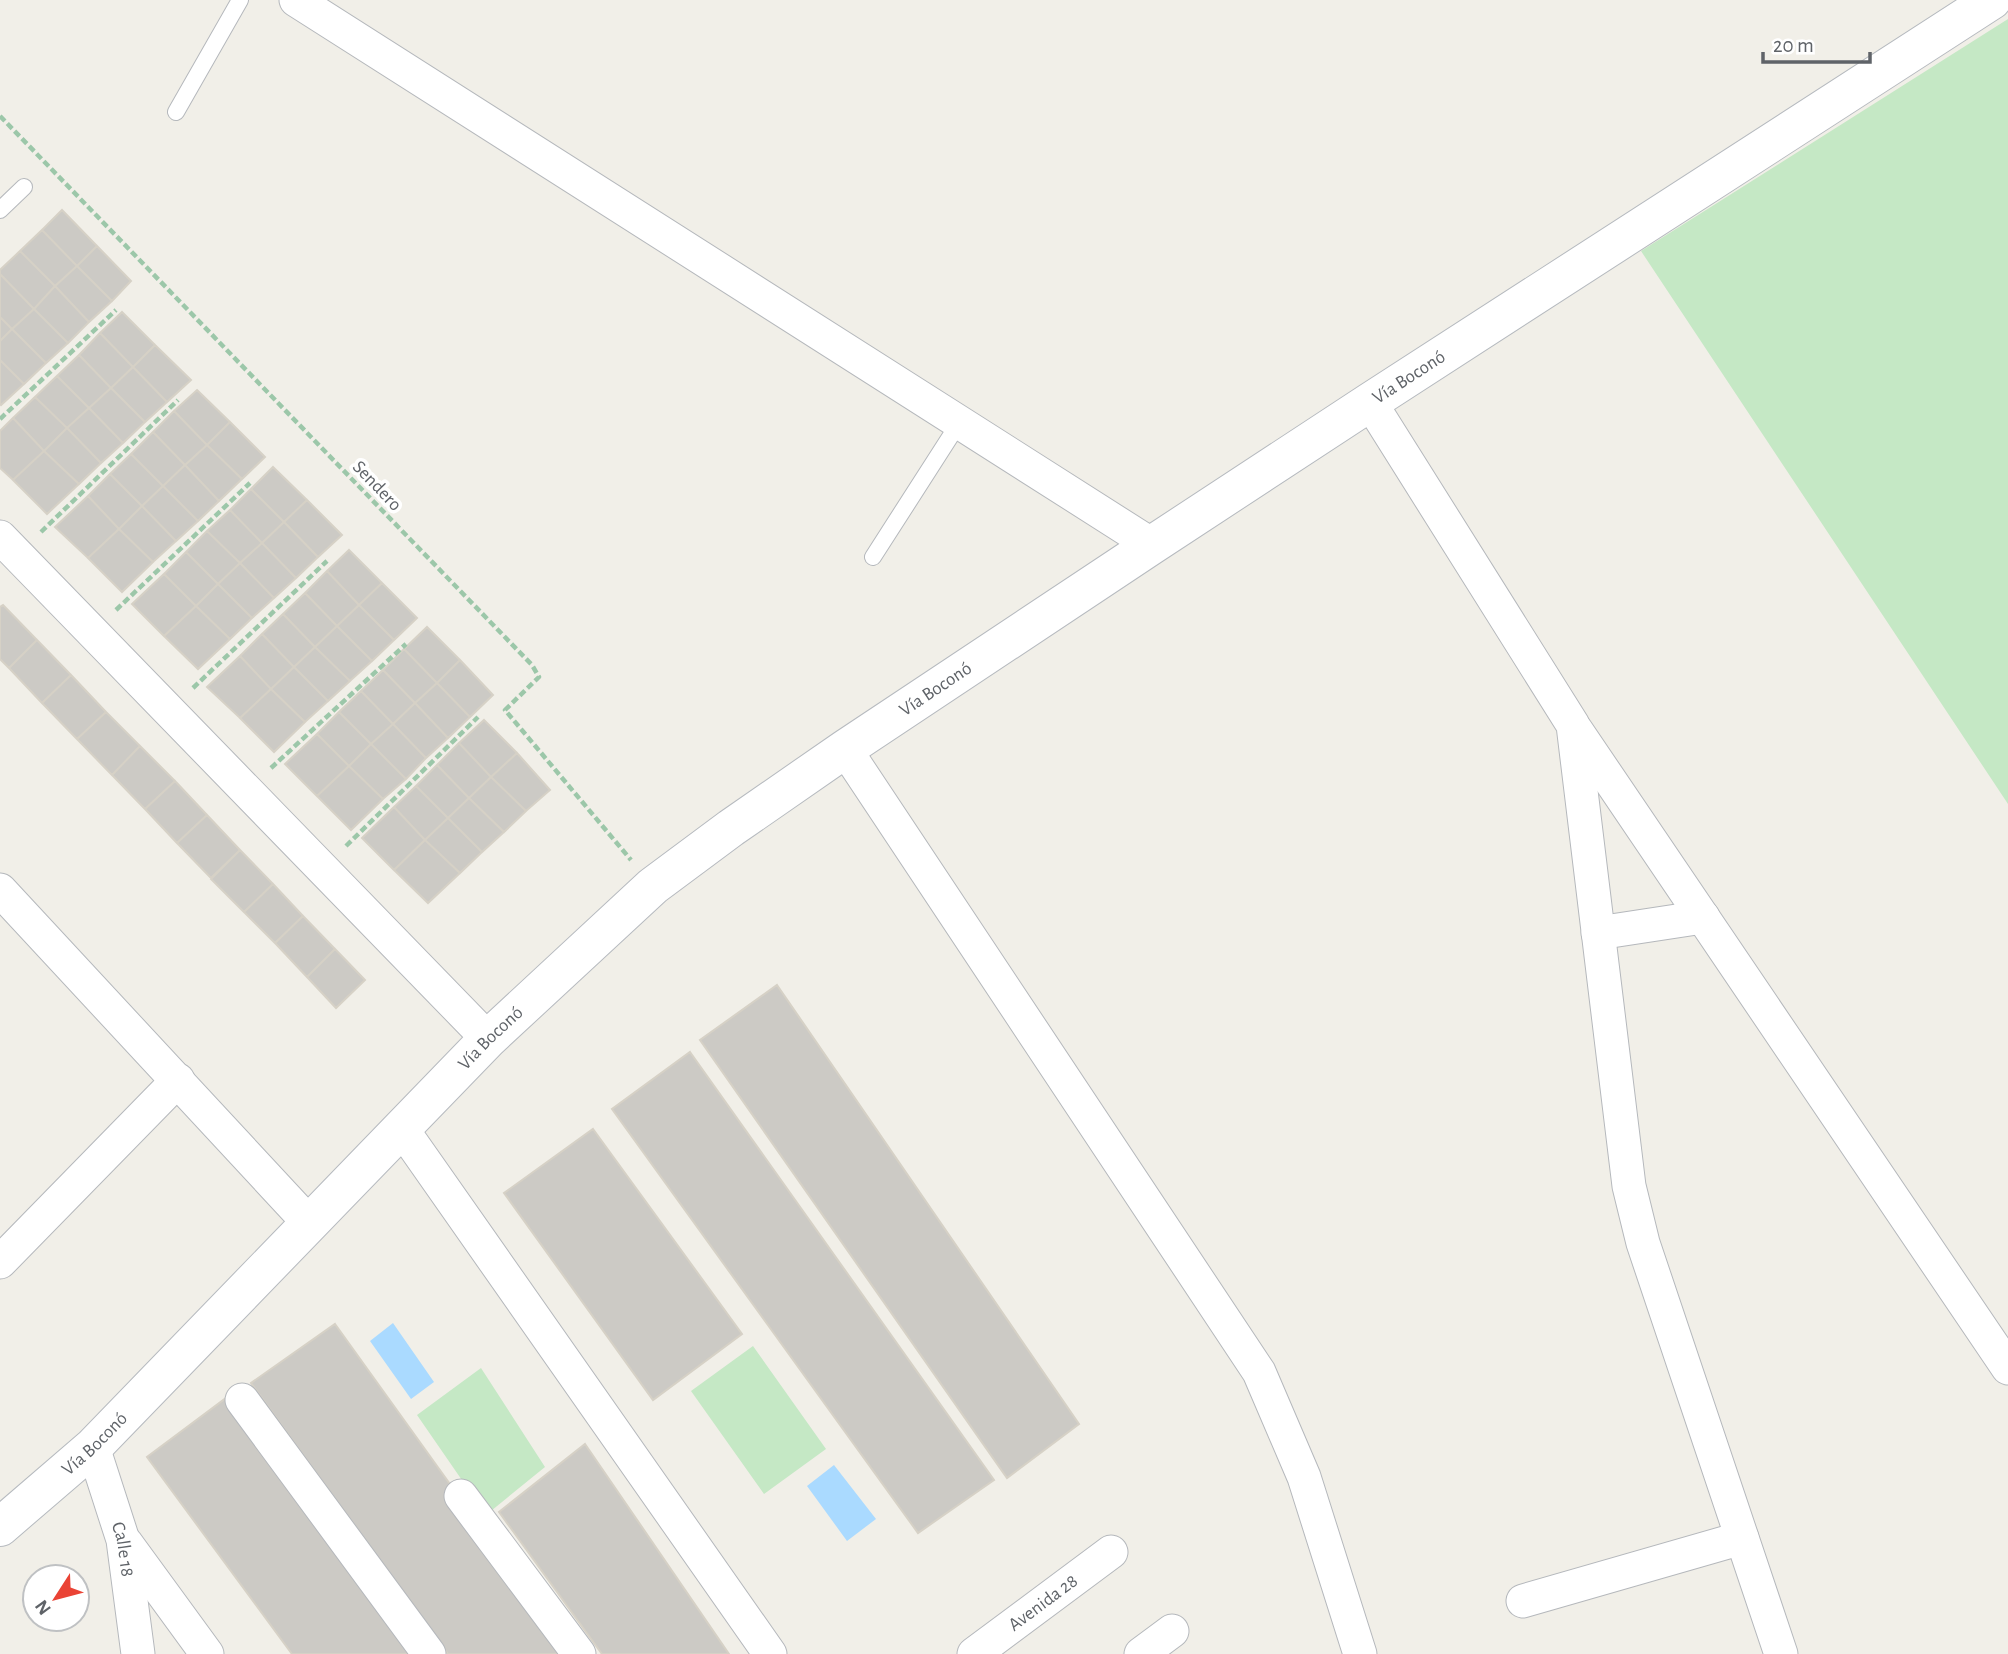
<svg xmlns="http://www.w3.org/2000/svg" width="2008" height="1654" viewBox="0 0 2008 1654" font-family="'Alegreya Sans',sans-serif">
<style>
.green{fill:#c5e8c5}
.water{fill:#aadaff}
.building{fill:#cccac5;stroke:#d6d1c6;stroke-width:2}
.lines{fill:none;stroke-linecap:round;stroke-linejoin:round}
.service-casing{stroke:#b5b8bc;stroke-width:18}
.minor-casing{stroke:#b5b8bc;stroke-width:35}
.secondary-casing{stroke:#b6babf;stroke-width:40}
.path{stroke:#9cc7a9;stroke-width:4.5;stroke-dasharray:7 3.5;stroke-linecap:butt}
.service{stroke:#fff;stroke-width:16}
.minor{stroke:#fff;stroke-width:33}
.secondary{stroke:#fff;stroke-width:38}
.labels{text-anchor:middle;dominant-baseline:central;stroke-width:7;stroke-linejoin:round;paint-order:stroke}
.street-label{font-size:19px;fill:#5f6368;stroke:#fff}
</style>
<rect width="100%" height="100%" fill="#f1efe8"/>
<path class="green" d="M2008 19V804L1641 251Z
M753 1346 826 1449 764 1494 691 1391Z
M481 1368 545 1467 486 1515 417 1415Z"/>
<path class="water" d="M393 1323 434 1382 411 1399 370 1341Z
M834 1465 876 1519 847 1541 807 1486Z"/>
<path class="building" d="M62 210 97 246 77 266 42 230Z
M42 230 77 266 55 286 20 251Z
M97 246 131 281 112 301 77 266Z
M20 251 55 286 34 309 0 274V270Z
M77 266 112 301 89 322 55 286Z
M0 274 34 309 12 329 0 317Z
M55 286 89 322 68 343 34 309Z
M34 309 68 343 46 363 12 329Z
M122 312 155 345 133 367 100 333Z
M0 317 12 329 0 341Z
M12 329 46 363 24 384 0 360V341Z
M100 333 133 367 111 388 79 355Z
M155 345 191 380 167 402 133 367Z
M79 355 111 388 89 408 57 376Z
M0 360 24 384 1 405 0 404Z
M133 367 167 402 145 422 111 388Z
M57 376 89 408 67 428 35 397Z
M111 388 145 422 123 443 89 408Z
M197 390 230 422 207 445 174 411Z
M35 397 67 428 44 451 13 418Z
M89 408 123 443 101 463 67 428Z
M174 411 207 445 185 465 153 432Z
M13 418 44 451 13 480 0 468V431Z
M230 422 265 457 242 479 207 445Z
M67 428 101 463 79 484 44 451Z
M153 432 185 465 163 486 131 454Z
M207 445 242 479 219 501 185 465Z
M44 451 79 484 47 514 13 480Z
M131 454 163 486 142 506 110 474Z
M185 465 219 501 198 521 163 486Z
M273 467 307 500 284 522 251 489Z
M110 474 142 506 119 529 88 496Z
M163 486 198 521 176 541 142 506Z
M251 489 284 522 262 543 230 510Z
M88 496 119 529 88 558 55 527Z
M307 500 342 535 318 557 284 522Z
M142 506 176 541 153 562 119 529Z
M230 510 262 543 240 563 207 531Z
M284 522 318 557 296 578 262 543Z
M119 529 153 562 122 592 88 558Z
M207 531 240 563 218 584 186 552Z
M262 543 296 578 274 598 240 563Z
M349 550 382 583 359 605 327 571Z
M186 552 218 584 196 606 164 574Z
M240 563 274 598 252 618 218 584Z
M327 571 359 605 337 626 305 593Z
M164 574 196 606 164 636 132 604Z
M382 583 417 618 394 640 359 605Z
M218 584 252 618 230 639 196 606Z
M305 593 337 626 315 647 283 614Z
M3 605 37 640 9 668 0 659V607Z
M359 605 394 640 372 661 337 626Z
M196 606 230 639 198 669 164 636Z
M283 614 315 647 294 667 262 634Z
M337 626 372 661 350 681 315 647Z
M427 627 460 660 437 683 404 649Z
M262 634 294 667 271 689 240 656Z
M37 640 71 675 42 703 9 668Z
M315 647 350 681 328 701 294 667Z
M404 649 437 683 415 703 383 670Z
M240 656 271 689 240 718 207 687Z
M460 660 493 695 470 717 437 683Z
M294 667 328 701 305 722 271 689Z
M383 670 415 703 393 724 361 691Z
M71 675 106 712 77 739 42 703Z
M437 683 470 717 448 738 415 703Z
M271 689 305 722 274 752 240 718Z
M361 691 393 724 371 744 339 712Z
M415 703 448 738 426 758 393 724Z
M106 712 140 746 112 775 77 739Z
M339 712 371 744 349 766 317 734Z
M484 720 517 753 491 777 459 743Z
M393 724 426 758 406 779 371 744Z
M317 734 349 766 317 796 285 764Z
M459 743 491 777 469 798 437 765Z
M371 744 406 779 383 799 349 766Z
M140 746 175 781 145 809 112 775Z
M517 753 550 790 526 811 491 777Z
M437 765 469 798 448 818 416 786Z
M349 766 383 799 351 830 317 796Z
M491 777 526 811 504 832 469 798Z
M175 781 207 815 177 843 145 809Z
M416 786 448 818 425 840 394 807Z
M469 798 504 832 482 852 448 818Z
M394 807 425 840 394 870 362 838Z
M207 815 240 850 211 878 177 843Z
M448 818 482 852 460 873 425 840Z
M425 840 460 873 428 903 394 870Z
M240 850 273 884 244 912 211 879Z
M273 884 303 916 275 943 244 912Z
M303 916 335 949 307 977 275 943Z
M335 949 365 980 336 1008 307 977Z
M777 985 1079 1424 1007 1478 700 1040Z
M690 1052 994 1480 918 1533 612 1109Z
M593 1129 742 1334 653 1400 504 1193Z
M335 1324 572 1654H448L251 1383Z
M226 1398 418 1654H292L147 1457Z
M585 1444 729 1654H602L499 1512Z"/>
<g class="lines">
<g class="service-casing">
<path id="service" d="M176 112 240 0
M0 210 24 187
M873 557 959 423"/>
</g>
<g class="minor-casing">
<g id="minor">
<path d="M296 0 1152 545"/>
<path d="M1370 402 1573 725 1629 1186 1643 1243 1781 1654"/>
<path d="M0 537 488 1039"/>
<path d="M1576 730 2008 1368"/>
<path d="M845 749 1259 1372 1304 1477 1360 1654"/>
<path d="M0 890 310 1224"/>
<path d="M1598 933 1703 917"/>
<path d="M402 1129 770 1654"/>
<path d="M0 1262 178 1080"/>
<path d="M242 1400 429 1654"/>
<path id="s1" d="M93 1447 123 1540 138 1654"/>
<path d="M461 1496 579 1654"/>
<path d="M126 1543 207 1654"/>
<path d="M1523 1601 1742 1538"/>
<path id="s2" d="M974 1654 1111 1552"/>
<path d="M1141 1654 1172 1631"/>
</g>
</g>
<g class="secondary-casing">
<g id="secondary">
<path id="s3" d="M0 1527 93 1447 488 1039 653 886 731 828 845 749 1152 545 1370 402 1992 0"/>
</g>
</g>
<path class="path" d="M0 116 532 665 539 677 505 710 631 860
M0 419 116 310
M41 532 178 400
M116 610 250 483
M193 688 327 561
M271 768 406 644
M346 846 478 717"/>
<use href="#service" class="service"/>
<use href="#minor" class="minor"/>
<use href="#secondary" class="secondary"/>
</g>
<g class="labels">
<g class="street-label">
<text stroke="none"><textPath href="#s3" startOffset="1827">Vía Boconó</textPath></text>
<text transform="translate(377 486) rotate(46)">Sendero</text>
<text stroke="none"><textPath href="#s3" startOffset="1260">Vía Boconó</textPath></text>
<text stroke="none"><textPath href="#s3" startOffset="693">Vía Boconó</textPath></text>
<text stroke="none"><textPath href="#s3" startOffset="126">Vía Boconó</textPath></text>
<text stroke="none"><textPath href="#s1" startOffset="107">Calle 18</textPath></text>
<text stroke="none"><textPath href="#s2" startOffset="86">Avenida 28</textPath></text>
</g>
</g>
<g transform="translate(56 1598) rotate(234)"><circle r="33" fill="#ffffff" stroke="#bfc1c3" stroke-width="2"/>
<path d="M0-5L12 26L0 18L-12 26Z" fill="#ea4335"/>
<text y="-10" font-size="19" font-weight="bold" text-anchor="middle" fill="#5f6368">N</text>
</g>
<path d="M1763 52v10h107v-10" fill="none" stroke="#5f6368" stroke-width="3.5"/>
<text x="1773" y="52" font-size="21" fill="#5f6368" stroke="#ffffff" stroke-width="5" paint-order="stroke">20 m</text>
</svg>
